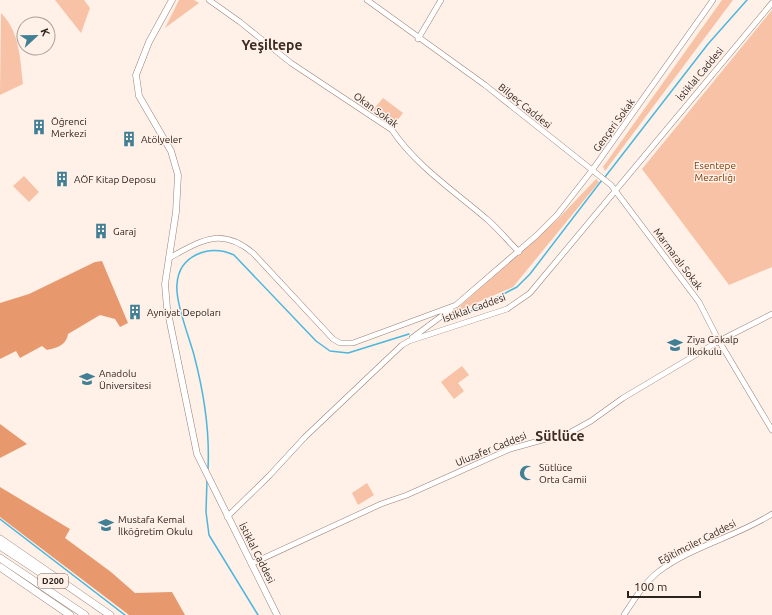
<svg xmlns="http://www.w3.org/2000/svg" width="772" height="615" viewBox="0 0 772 615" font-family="Ubuntu,sans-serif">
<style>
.green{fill:#f7c2a5}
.forest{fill:#e7996d}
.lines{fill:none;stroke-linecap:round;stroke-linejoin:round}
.stream{stroke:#4cb7dc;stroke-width:1.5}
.tertiary-casing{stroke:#978175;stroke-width:6}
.secondary-casing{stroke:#978175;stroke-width:7}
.trunk-casing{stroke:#978175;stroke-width:8}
.tertiary{stroke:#fff;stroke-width:5}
.secondary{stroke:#fff;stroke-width:6}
.trunk{stroke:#fff;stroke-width:7}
.labels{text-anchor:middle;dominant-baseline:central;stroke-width:3;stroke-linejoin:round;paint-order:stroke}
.shield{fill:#fff0e8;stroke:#6b605b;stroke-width:1}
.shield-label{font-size:9px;font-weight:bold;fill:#2b231e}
.street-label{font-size:10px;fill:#2b231e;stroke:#fff0e8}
.poi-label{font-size:10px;fill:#2b231e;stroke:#fff0e8;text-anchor:start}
.park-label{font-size:10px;fill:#7c3700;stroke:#fff0e8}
.district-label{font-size:14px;font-weight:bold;fill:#3d2b21;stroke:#fff0e8}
</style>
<rect width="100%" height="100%" fill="#fff0e8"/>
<path class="green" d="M55 0H84L90 8 81 33Z
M179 0H194L199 3 165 28Z
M722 0H733L605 171 603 167Z
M772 10V267L729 285 642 169Z
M1 13C20 32 20 59 23 84L0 95Z
M383 98 403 113 393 126 373 110Z
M24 176 39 192 29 202 13 186Z
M596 179 599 182 513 287 451 314 558 219Z
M462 366 469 375 458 383 464 391 454 399 441 382Z
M367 483 374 495 358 505 352 493Z"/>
<path class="forest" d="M102 261 128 323 120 327 115 319 100 315 68 334C66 346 56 348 47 350L42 346 20 358 16 351 0 359V303L29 294 95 262Z
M0 424 27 444 0 458Z
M0 487 70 529 65 538 111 572 135 593 172 592 185 615H129L0 517Z"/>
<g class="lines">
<path class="stream" d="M605 177 708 44 747 0
M456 319 517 287 530 274 602 180
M208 469C210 430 204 393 194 355 189 337 175 301 177 284 179 255 209 244 234 255L316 341 330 351 348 353 409 334
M207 479 206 512 209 535 258 615
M0 519 125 615"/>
<g class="tertiary-casing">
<path id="tertiary" d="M209 0 240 22 291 63 392 130C416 166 457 193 489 221 499 230 509 242 519 252
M367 0 485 85 611 185 699 302 719 341 772 430
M418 39 441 0
M169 258C201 241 221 226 253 253L333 339 340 343H353L456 305 537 235 557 215 593 169 713 0
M412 338 451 309
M227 517 269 476 305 437 402 345 409 341 507 309 530 293 772 3
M251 564 381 504 407 495 510 449 571 432 591 421 623 398 719 341 772 314
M624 615C634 600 643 584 658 572 692 546 736 537 772 514"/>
</g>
<g class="secondary-casing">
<path id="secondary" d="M172 0 149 42 136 75 139 96 171 151 178 175 176 212 165 284 167 308 197 454 277 615"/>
</g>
<g class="trunk-casing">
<path id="trunk" d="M0 539 110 615
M0 546 44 575
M0 558 85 615
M0 567 70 615"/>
</g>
<use href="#tertiary" class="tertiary"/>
<use href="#secondary" class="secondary"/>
<use href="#trunk" class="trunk"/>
</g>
<defs>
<g id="building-bare" transform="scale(1.2)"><path d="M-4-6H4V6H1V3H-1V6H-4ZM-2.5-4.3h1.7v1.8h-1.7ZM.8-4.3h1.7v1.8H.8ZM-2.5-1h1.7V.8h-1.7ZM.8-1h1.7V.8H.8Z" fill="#417f95" stroke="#fff0e8" stroke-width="2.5" paint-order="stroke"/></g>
<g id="school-bare" transform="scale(1.2)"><path d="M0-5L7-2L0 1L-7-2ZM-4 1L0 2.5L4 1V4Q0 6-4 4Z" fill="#417f95" stroke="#fff0e8" stroke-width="2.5" paint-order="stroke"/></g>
<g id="university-bare" transform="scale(1.2)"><path d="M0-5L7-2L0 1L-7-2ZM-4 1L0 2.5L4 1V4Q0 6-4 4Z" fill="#417f95" stroke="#fff0e8" stroke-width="2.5" paint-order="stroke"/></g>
<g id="mosque-bare" transform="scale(1.2)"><path d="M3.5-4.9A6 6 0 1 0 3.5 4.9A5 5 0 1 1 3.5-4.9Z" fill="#417f95" stroke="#fff0e8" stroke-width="2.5" paint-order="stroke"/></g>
</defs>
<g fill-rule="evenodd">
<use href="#building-bare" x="39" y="127"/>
<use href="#building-bare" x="129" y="139"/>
<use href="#building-bare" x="62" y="179"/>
<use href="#building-bare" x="101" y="231"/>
<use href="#building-bare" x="135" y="312"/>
<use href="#school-bare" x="675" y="345"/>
<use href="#university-bare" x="87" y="379"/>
<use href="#mosque-bare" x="527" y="473"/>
<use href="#school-bare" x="106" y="525"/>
</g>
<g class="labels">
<rect class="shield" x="38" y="574" width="30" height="14" rx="3"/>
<g class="shield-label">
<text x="53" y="581">D200</text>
</g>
<g class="street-label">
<text transform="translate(700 74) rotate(-50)">İstiklal Caddesi</text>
<text transform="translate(525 106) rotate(39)">Bilgeç Caddesi</text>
<text transform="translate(376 110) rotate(36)">Okan Sokak</text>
<text transform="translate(614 125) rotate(-54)">Gençeri Sokak</text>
<text transform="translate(678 259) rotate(53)">Marmaralı Sokak</text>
<text transform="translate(474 308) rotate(-20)">İstiklal Caddesi</text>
<text transform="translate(491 449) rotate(-22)">Uluzafer Caddesi</text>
<text transform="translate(697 542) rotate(-27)">Eğitimciler Caddesi</text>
<text transform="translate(257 553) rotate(63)">İstiklal Caddesi</text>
</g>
<g class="poi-label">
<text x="51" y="121">Öğrenci<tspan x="51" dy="12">Merkezi</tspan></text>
<text x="141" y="139">Atölyeler</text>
<text x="74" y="179">AÖF Kitap Deposu</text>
<text x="113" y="231">Garaj</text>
<text x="147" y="312">Ayniyat Depoları</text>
<text x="687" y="339">Ziya Gökalp<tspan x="687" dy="12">İlkokulu</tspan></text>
<text x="99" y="373">Anadolu<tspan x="99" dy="12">Üniversitesi</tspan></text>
<text x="539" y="467">Sütlüce<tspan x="539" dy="12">Orta Camii</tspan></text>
<text x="118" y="519">Mustafa Kemal<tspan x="118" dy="12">İlköğretim Okulu</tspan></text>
</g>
<g class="park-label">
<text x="715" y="165">Esentepe<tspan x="715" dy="12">Mezarlığı</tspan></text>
</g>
<g class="district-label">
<text x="272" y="45">Yeşiltepe</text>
<text x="560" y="436">Sütlüce</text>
</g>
</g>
<g transform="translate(36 36) rotate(68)"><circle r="19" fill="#fff0e8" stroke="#aa9e97"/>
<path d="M0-3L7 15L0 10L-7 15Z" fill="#417f95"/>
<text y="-6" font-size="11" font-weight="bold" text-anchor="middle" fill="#2b231e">K</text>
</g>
<path d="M628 591v6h72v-6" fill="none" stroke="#2b231e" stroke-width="2"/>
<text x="634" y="591" font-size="12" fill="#2b231e" stroke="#fff0e8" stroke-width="3" paint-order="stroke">100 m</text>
</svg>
